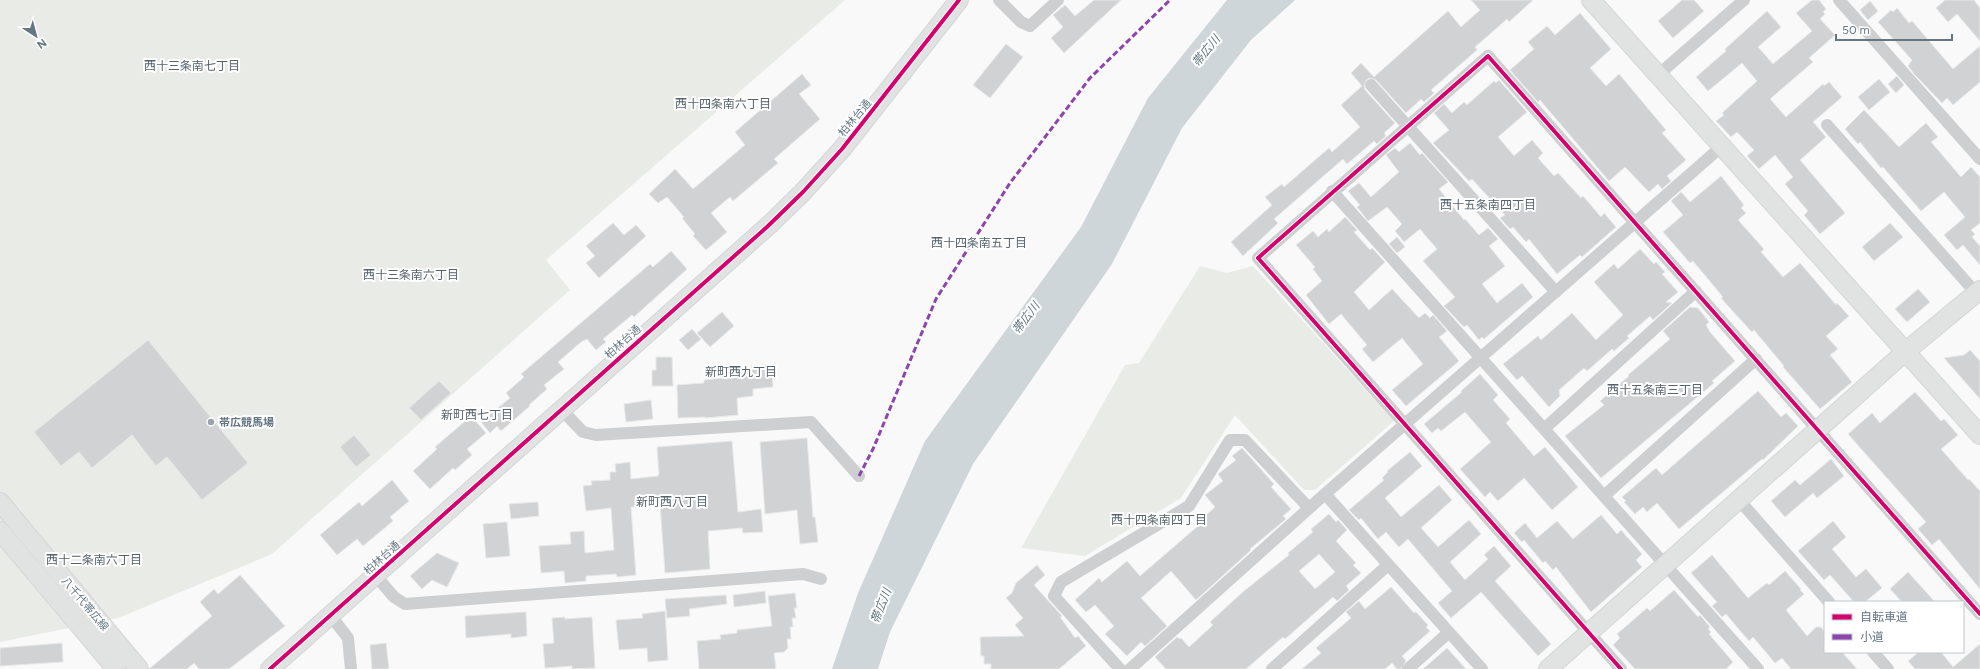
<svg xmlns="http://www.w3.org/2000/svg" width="1980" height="669" viewBox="0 0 1980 669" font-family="Figtree,'Noto Sans JP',sans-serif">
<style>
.green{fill:#e8ebe6}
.water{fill:#ced6d9}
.building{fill:#d0d2d3;stroke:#e8e8e8;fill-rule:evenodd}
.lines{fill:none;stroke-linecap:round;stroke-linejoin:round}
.secondary-casing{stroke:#d5d6d7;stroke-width:20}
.street{stroke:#cecfd0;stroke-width:12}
.secondary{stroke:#e1e2e2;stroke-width:18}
.quiet{stroke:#8e44ad;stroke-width:3;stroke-dasharray:6 3;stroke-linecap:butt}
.cycleway-casing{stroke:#fff;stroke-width:6}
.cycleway{stroke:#d6006c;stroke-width:4}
.poi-dot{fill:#99a4ac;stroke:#fff;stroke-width:1.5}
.labels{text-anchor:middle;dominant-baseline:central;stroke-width:4;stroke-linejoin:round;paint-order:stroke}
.street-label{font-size:11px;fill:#657683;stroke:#fff}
.poi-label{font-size:11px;font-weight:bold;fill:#657683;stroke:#fff;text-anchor:start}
.water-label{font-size:12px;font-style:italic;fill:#60757c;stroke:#fff}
.neighbourhood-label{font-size:12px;fill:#57646e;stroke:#fff}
</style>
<rect width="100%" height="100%" fill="#f9f9f9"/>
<path class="green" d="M0 0H845L546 260 570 290 272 554 118 618 0 642Z
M1200 266 1227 273 1253 266 1394 421 1315 490H1304L1235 415 1181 498 1085 556 1021 548 1125 365 1139 363Z"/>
<path class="water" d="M1227 0H1295L1251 40 1182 128 1112 264 973 464 890 632 878 669H832L858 593 925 441 1081 227 1148 98Z"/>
<path class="building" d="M1094 0H1121L1064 53 1051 38 1063 27 1053 15 1065 5 1075 16Z
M1471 0H1533L1509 22 1507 19 1475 47 1477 50 1431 90 1434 93 1424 102 1421 99 1406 113 1376 80 1370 78 1366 80 1364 86 1365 90 1395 123 1384 133 1386 136 1377 144 1374 141 1347 164 1343 159 1274 219 1278 223 1243 256 1231 242 1272 205 1265 197 1282 184 1284 187 1329 148 1332 152 1360 127 1341 105 1362 86 1351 73 1361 63 1374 77 1448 11 1461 27 1480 10Z
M1682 0H1694L1704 11 1673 38 1658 21Z
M1812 0H1819L1826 9 1823 12 1825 14 1820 19 1835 35 1809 58 1813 62 1770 99 1786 117 1823 84 1824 86 1829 82 1842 97 1813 122 1826 137 1800 160 1845 213 1820 234 1804 215 1808 211 1785 184 1793 177 1775 155 1759 169 1747 156 1754 150 1737 132 1731 137 1716 121 1724 115 1722 113 1757 81 1742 63 1708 91 1696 77 1726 51 1725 49 1767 11 1781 27 1758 47 1773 64 1812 31 1796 13Z
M1945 0H1974L1980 8V41L1957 14 1948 22 1936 8Z
M1870 1 1878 11 1868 20 1860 10Z
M1897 8 1909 23 1912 21 1953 69 1980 46V82L1953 105 1947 98 1942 103 1915 75 1908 66 1912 60 1878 22 1891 10 1893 12Z
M1580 13 1611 49 1590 68 1606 86 1619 74 1666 130 1662 133 1686 160 1667 176 1671 181 1662 189 1658 184 1649 192 1625 167 1609 181 1540 100 1538 102 1510 70 1534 49 1528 42 1547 26 1555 35Z
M1006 44 1023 57 990 98 973 85Z
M802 74 811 85 799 94 820 119 774 159 778 163 733 201 730 197 711 213 727 232 706 250 693 236 695 234 682 218 684 217 667 197 658 203 649 194 675 169 693 189 745 145 735 132Z
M1897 76 1904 85 1896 93 1888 84Z
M1879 79 1890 92 1869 110 1858 97Z
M1499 80 1527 112 1498 137 1514 156 1532 140 1543 153 1538 158 1554 176 1558 173 1581 198 1583 196 1601 217 1604 213 1616 227 1582 257 1580 255 1557 274 1529 239 1526 242 1513 227 1510 229 1500 218 1505 215 1472 179 1469 181 1433 143 1449 130 1434 113 1444 104 1452 113 1464 102 1467 105 1494 81 1496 83Z
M1864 110 1899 147 1926 123 1938 137 1931 142 1961 177 1971 167 1980 177V223L1971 230 1975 234 1972 237 1980 246V265L1963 245 1957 250 1944 235 1965 217 1944 192 1921 211 1883 167 1881 168 1860 142 1858 144 1845 129Z
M1410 143 1420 155 1422 153 1448 182 1439 189 1464 220 1465 219 1479 235 1488 228 1498 239 1489 246 1505 266 1482 284 1497 303 1522 283 1533 297 1484 339 1482 337 1479 340 1467 325 1464 327 1444 306 1455 297 1423 261 1437 249 1420 229 1404 242 1395 231 1402 224 1387 207 1368 221 1357 207 1360 205 1348 191 1359 183 1371 197 1399 172 1386 155 1395 148 1399 152Z
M1721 176 1744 205 1741 208 1746 213 1738 220 1764 249 1761 252 1783 277 1800 263 1836 305 1837 303 1849 316 1826 336 1838 349 1830 355 1852 382 1820 409 1783 367 1784 366 1754 330 1752 332 1738 317 1721 298 1723 297 1693 261 1690 263 1663 232 1683 215 1671 201 1681 192 1690 202Z
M1345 217 1357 230 1354 232 1370 250 1372 248 1385 262 1354 292 1369 310 1392 289 1419 318 1425 313 1430 318 1433 315 1447 331 1439 337 1459 361 1406 406 1392 390 1423 364 1402 338 1373 362 1362 349 1367 345 1341 314 1329 324 1306 295 1322 281 1313 269 1315 267 1296 245 1313 231 1318 237 1327 229 1329 232Z
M613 223 624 235 636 225 646 236 599 278 586 263 595 256 586 246Z
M1890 223 1903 237 1874 261 1862 247Z
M1397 237 1405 247 1397 253 1389 244Z
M1640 249 1654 264 1656 262 1665 272 1662 274 1678 292 1666 302 1672 303 1653 320 1650 316 1627 336 1629 338 1614 351 1612 349 1587 371 1584 368 1559 390 1560 396 1549 407 1522 376 1517 380 1503 364 1538 336 1541 340 1572 313 1596 340 1623 315 1594 282 1614 264 1618 269Z
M671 251 687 269 634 317 632 315 603 339 606 342 596 350 587 339 581 342 558 362 564 369 544 385 547 389 529 405 530 406 501 431 497 426 490 433 481 422 510 398 506 393 524 377 521 374 650 264 653 267Z
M1918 289 1930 302 1907 322 1895 309Z
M1690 307 1698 308 1709 322 1706 325 1710 332 1735 361 1712 381 1714 383 1601 478 1565 436 1604 405 1600 401 1629 376 1628 375 1670 339 1663 331Z
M722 312 734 326 710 347 697 333Z
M692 329 701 339 688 350 679 340Z
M148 340 248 463 202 500 167 457 156 466 132 435 92 468 79 452 61 466 34 432Z
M1970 350 1980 361V399L1944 358 1964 355Z
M656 357H672L673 386H652V370H656Z
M772 364 773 387 753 389V396L737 398 738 415 705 418V417L678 418 677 385 704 383V380L733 377V375L752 373 751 366Z
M1480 374 1498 395 1493 400 1510 419 1506 423 1534 456 1545 447 1578 487 1552 510 1524 478 1498 501 1490 492 1485 497 1460 469 1491 442 1465 412 1441 431 1438 428 1432 433 1424 424 1462 392 1461 391Z
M439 381 451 393 421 420 409 408Z
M1758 391 1781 417 1786 413 1798 426 1763 460 1762 459 1679 529 1657 503 1647 512 1643 507 1635 514 1624 502 1626 501 1622 497 1656 468 1662 475Z
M1915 392 1941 421 1944 419 1958 435 1941 449 1968 480 1969 479 1980 491V589L1939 539 1932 545 1918 529 1926 522 1848 434 1872 413 1880 423Z
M651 400 653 419 626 422 624 404Z
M471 416 486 433 467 449 472 455 455 470 453 468 430 489 413 471 437 449 435 447Z
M354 435 371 455 356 467 340 447Z
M807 438 813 517H815L818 542 800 544 797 510 765 514 760 442Z
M732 441 738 512 761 509 763 532 743 533 742 528 708 531 710 569 665 573 660 505 631 507 636 575 617 577 616 574 586 576V581L565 583 564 571 541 573 539 546 571 544 570 532 584 531 585 553 614 550 611 508 586 511 583 486 592 485 591 481 610 480V472H616L615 464 630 462 631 479 658 476 659 474 657 447Z
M1242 448 1274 484 1271 487 1291 509 1283 516 1286 519 1250 549 1251 550 1196 600 1171 571 1141 598 1167 626 1145 646 1141 642 1127 656 1105 634 1114 626 1095 605 1086 612 1075 600 1099 578 1102 582 1127 561 1140 576 1205 520 1203 518 1215 507 1205 495 1223 481 1218 474 1236 460 1232 456Z
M1410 452 1422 466 1385 498 1401 517 1439 485 1452 500 1421 528 1438 547 1469 520 1481 534 1450 562 1465 580 1488 559 1484 555 1494 546 1511 566 1495 581 1551 644 1538 656 1481 592 1451 618 1438 603 1452 591 1408 539 1399 547 1386 532 1378 539 1361 518 1359 520 1349 510 1384 480 1382 478 1388 472 1387 471Z
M1831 459 1844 476 1817 498 1813 493 1785 517 1771 501 1795 480 1800 485Z
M392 480 409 501 390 517 393 521 363 546 357 539 337 555 320 535 359 502 362 506Z
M538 502 539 516 511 519 509 504Z
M1329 514 1336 522 1338 520 1347 530 1336 541 1356 563 1353 565 1361 573 1346 586 1349 590 1337 601 1333 597 1285 639 1283 637 1246 669H1166L1155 657 1177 637 1180 639 1181 638 1189 647 1213 625 1210 622 1244 591 1289 555 1288 553 1313 532 1311 529ZM1319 554 1335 572 1315 589 1299 571Z
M1601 515 1617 534 1621 530 1642 554 1636 560 1642 567 1591 612 1556 567 1553 570 1545 561 1543 563 1524 540 1522 542 1514 533 1525 523 1537 538 1557 521 1573 539Z
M1833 521 1846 537 1832 549 1856 577 1866 569 1882 588 1865 602H1854L1830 575 1824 580 1798 551Z
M507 522 510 556 486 558 483 524Z
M437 553 459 563 447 587 432 580 422 589 410 576Z
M1712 555 1748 598 1767 583 1769 585 1785 571 1801 589 1800 590 1804 594 1786 610 1807 636 1816 627H1821L1825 632V652H1842L1857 669H1791L1782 658 1775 663 1753 637 1749 641 1726 614 1722 617 1712 606 1717 602 1691 573Z
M1037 565 1045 575 1034 585 1062 616 1060 617 1075 638 1078 636 1086 646 1059 669H991V664H984V656H981L980 637 1024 636 1015 625 1023 618 1006 598 1012 593 1016 583Z
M1908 572 1935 602H1902L1890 589Z
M240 575 285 626 229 669H199L194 663 187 669H149L212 616 200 602 214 589 218 594Z
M1391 587 1414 613 1416 612 1428 625 1426 627 1430 631 1402 656 1406 661 1401 669H1397L1392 663 1385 669H1302L1321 653 1316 648 1351 618 1346 612 1359 601 1365 609Z
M1674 590 1698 617 1700 615 1710 627 1708 629 1711 632 1709 634 1733 662 1726 669H1635L1613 645 1620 638 1617 634 1647 608 1650 611Z
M765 591 766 603 734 607 733 595Z
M795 593 797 608H794L796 618H792L793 627H790L791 639H787L788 648 784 652 774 653 776 669H699L697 641 721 639 720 635 737 633V630L772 626 768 596Z
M726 595 727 604 689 609 690 616 667 618 665 599Z
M665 611 668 660 648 662 647 648 619 650 616 620 643 618 642 614Z
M526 612 527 636 511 638V634L466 638 465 616Z
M565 617V619L592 617 595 668 572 669V666L545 668 543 644 554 643 552 618Z
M62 643 63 662 0 666V648Z
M386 643 389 669H372L370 645Z
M1980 644V669H1915L1908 661 1919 652H1941L1953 667Z
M1447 648 1466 669H1423Z"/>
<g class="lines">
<g class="secondary-casing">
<path id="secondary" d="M1591 0 1980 435
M0 502 139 669
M0 531 116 669
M270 669 768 226 803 192 842 149 959 0
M1548 669 1905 352 1980 290"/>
</g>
<path class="street" d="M999 0 1021 22 1030 26 1058 0
M1839 0 1980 159
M1658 75 1744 0
M1371 85 1556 292
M1827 125 1976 293
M1332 191 1758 669
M561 409 583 432 596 435 811 422 859 476
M1544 429 1696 291
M1325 494 1482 669
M1604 496 1756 359
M1739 500 1829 602
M376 576 394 597 405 604 803 574 821 579
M331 616 348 638 351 669
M1873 652 1888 669
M1120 669 1054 596 1061 582 1189 506 1230 440H1245L1309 508
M1130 669 1325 494 1721 147
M1272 669 1388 565
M1408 669 1448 633
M1621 669 1258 258 1488 56 1980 614"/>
<use href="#secondary" class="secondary"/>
<path class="quiet" d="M859 476 873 449 936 299 1010 183 1090 78 1170 0"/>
<g class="cycleway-casing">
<path id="cycleway" d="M270 669 768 226 803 192 842 149 959 0
M1621 669 1258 258 1488 56 1980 614"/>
</g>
<use href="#cycleway" class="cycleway"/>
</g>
<circle class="poi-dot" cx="211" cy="422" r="4"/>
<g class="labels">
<g class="street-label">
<text transform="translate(855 118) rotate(-51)">柏林台通</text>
<text transform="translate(623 342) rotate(-42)">柏林台通</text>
<text transform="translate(382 558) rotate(-42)">柏林台通</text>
<text transform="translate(85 604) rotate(50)">八千代帯広線</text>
</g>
<g class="poi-label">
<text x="219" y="422">帯広競馬場</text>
</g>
<g class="water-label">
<text transform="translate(1206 51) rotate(-51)">帯広川</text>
<text transform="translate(1026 318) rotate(-53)">帯広川</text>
<text transform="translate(881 606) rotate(-69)">帯広川</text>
</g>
<g class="neighbourhood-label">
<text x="192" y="66">西十三条南七丁目</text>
<text x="723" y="104">西十四条南六丁目</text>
<text x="1488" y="205">西十五条南四丁目</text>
<text x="979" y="243">西十四条南五丁目</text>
<text x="411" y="275">西十三条南六丁目</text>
<text x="741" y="372">新町西九丁目</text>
<text x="1655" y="390">西十五条南三丁目</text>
<text x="477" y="415">新町西七丁目</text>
<text x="672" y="502">新町西八丁目</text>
<text x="1159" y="520">西十四条南四丁目</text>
<text x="94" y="560">西十二条南六丁目</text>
</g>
</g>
<rect x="1824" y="601" width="140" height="52" fill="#ffffff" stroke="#c1c8cd"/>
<rect x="1832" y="614" width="20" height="6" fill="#d6006c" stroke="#c1c8cd"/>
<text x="1860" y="621" font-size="12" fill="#657683">自転車道</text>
<rect x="1832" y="634" width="20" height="6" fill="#8e44ad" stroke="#c1c8cd"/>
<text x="1860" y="641" font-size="12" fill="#657683">小道</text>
<g transform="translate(36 36) rotate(144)" stroke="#ffffff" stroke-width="3" paint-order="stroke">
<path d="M0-3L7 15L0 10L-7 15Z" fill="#657683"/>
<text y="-6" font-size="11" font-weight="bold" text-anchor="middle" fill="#657683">N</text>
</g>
<path d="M1836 34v6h116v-6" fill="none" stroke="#657683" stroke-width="2"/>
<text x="1842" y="34" font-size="12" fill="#657683" stroke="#ffffff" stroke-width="3" paint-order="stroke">50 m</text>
</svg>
